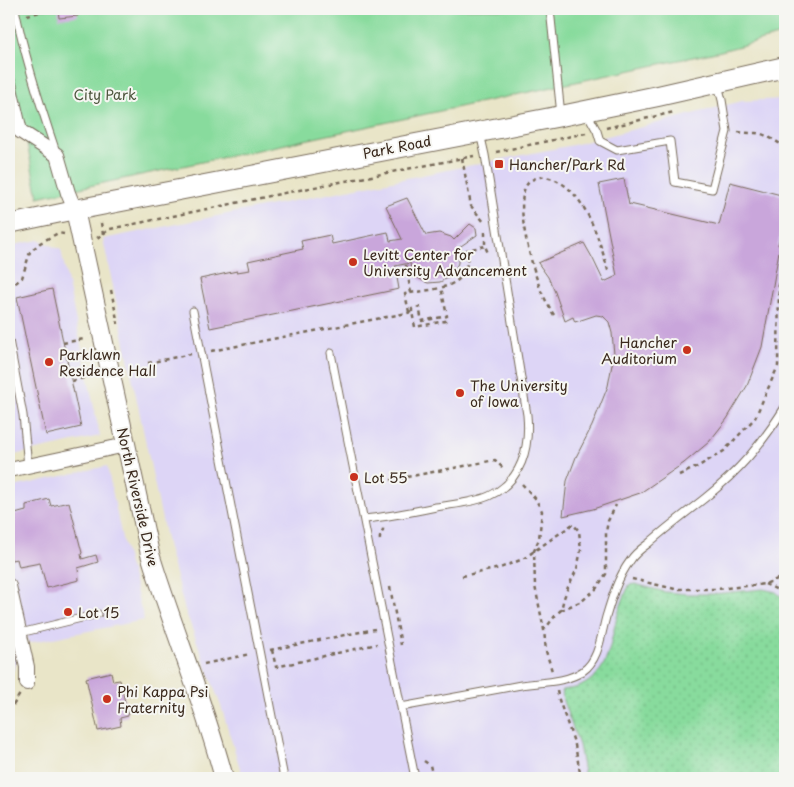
<svg xmlns="http://www.w3.org/2000/svg" width="794" height="787" viewBox="0 0 794 787" font-family="'Playpen Sans',sans-serif">
<style>
.built{fill:#ddd5f6}
.grass{fill:url(#grass-dots);stroke:#62825e}
.green{fill:#88db9d;stroke:#62825e}
.building{fill:#c9a6db}
.lines{fill:none;stroke-linecap:round;stroke-linejoin:round}
.service-casing{stroke:#786b5a;stroke-width:9}
.minor-casing{stroke:#786b5a;stroke-width:16}
.tertiary-casing{stroke:#786b5a;stroke-width:20}
.secondary-casing{stroke:#786b5a;stroke-width:22}
.path{stroke:#786b5a;stroke-width:2.5;stroke-dasharray:4 4;stroke-linecap:butt}
.service{stroke:#fff;stroke-width:7}
.minor{stroke:#fff;stroke-width:14}
.tertiary{stroke:#fff;stroke-width:18}
.secondary{stroke:#fff;stroke-width:20}
.poi-dot{fill:#c8321e;stroke:#f6f6f2;stroke-width:2}
.labels{text-anchor:middle;dominant-baseline:central;stroke-width:4;stroke-linejoin:round;paint-order:stroke}
.park-label{font-size:14px;fill:#4e563e;stroke:#f6f6f2}
.street-label{font-size:14px;fill:#3b2a1e;stroke:#f6f6f2}
.poi-label{font-size:14px;fill:#3b2a1e;stroke:#f6f6f2;text-anchor:start}
</style>
<defs>
<pattern id="grass-dots" width="8" height="8" patternUnits="userSpaceOnUse" patternTransform="scale(1.25)"><rect width="8" height="8" fill="#88db9d"/><path d="M2 2h.1M6 6h.1" fill="none" stroke="#76bc87" stroke-width="1.8" stroke-linecap="round"/></pattern>
</defs>
<rect width="100%" height="100%" fill="#f6f6f2"/>
<filter id="ink" filterUnits="userSpaceOnUse"><feTurbulence type="fractalNoise" baseFrequency=".02" numOctaves="2"/><feDisplacementMap in="SourceGraphic" scale="10" xChannelSelector="R" yChannelSelector="G"/><feConvolveMatrix kernelMatrix="1 2 1 2 8 2 1 2 1" color-interpolation-filters="sRGB"/></filter>
<filter id="wash" filterUnits="userSpaceOnUse"><feTurbulence type="fractalNoise" baseFrequency=".0096" numOctaves="4" result="noise"/><feDisplacementMap in="SourceGraphic" scale="20" xChannelSelector="R" yChannelSelector="G"/><feGaussianBlur stdDeviation="1.12" result="paint"/><feColorMatrix in="noise" values="0 0 0 0 0 0 0 0 0 0 0 0 0 0 0 0 0 1.4 0 .05"/><feComposite in="paint" operator="in"/></filter>
<g filter="url(#wash)">
<rect width="100%" height="100%" fill="#e9e5c8"/>
<path class="built" d="M785 99V778H243L221 706 185 610 168 548 103 239 573 145 742 101Z
M39 240 61 250 100 436 9 456V246Z
M107 466 122 538 144 620 28 643 9 562V488Z
M9 629 17 661 9 681Z"/>
<path class="grass" d="M635 584 665 592 687 594H713L763 589 776 592 785 600V778H585L579 745 563 701 562 690C568 689 575 689 581 686 609 672 609 648 616 621 619 609 624 597 629 585Z"/>
<path class="green" d="M9 9H785V34L721 51 38 197 9 57Z"/>
<g id="blocks">
<path class="building" d="M58 9H77L78 16 59 18Z
M624 179 629 205 630 204 719 225 730 182 785 196V211L778 245 780 246 762 347 747 386 727 419 709 442 684 463 640 493 593 509 563 516 567 481 576 457 592 426 608 386 614 354 612 333 609 322 603 316 596 315 575 322 573 317 565 321 555 292 548 277 538 263 584 243 593 259 604 282 617 276 599 184Z
M407 198 426 235 439 233 451 237 454 240 470 224 476 228 477 235 458 248V263L454 272 448 278 440 282 428 283 423 281 415 276 411 269 410 263 395 266 399 289 210 328 200 279 237 271V272L250 270 248 261 303 249 301 241 330 235 332 244 388 232 390 241 402 239 386 206Z
M52 289 81 427 46 435 17 297Z
M49 499 51 506 69 502 82 553 81 554 82 559 96 555 98 562 78 568 79 580 47 588 40 563 19 567 17 559 11 560 9 546V531L14 530 11 515 26 511V505Z
M111 672 113 681 120 680 128 716 120 718 121 726 98 731 86 678Z"/>
</g>
</g>
<g filter="url(#ink)">
<use href="#blocks" fill-opacity="0" stroke="#786b5a" stroke-width="1"/>
<g class="lines">
<g class="service-casing">
<path id="service" d="M15 9C25 58 40 105 56 152
M550 9 561 115
M587 113 597 131 600 141 617 150 670 141 675 182 712 189 727 131 722 100 718 85
M193 311 284 778
M9 340 23 415 28 466
M331 353 347 436 415 778
M364 519C388 517 412 512 436 507 453 504 473 503 489 496 522 481 530 448 527 415L485 155 480 133
M20 633 98 614
M401 707C441 700 481 692 521 685 540 682 566 683 583 671 599 660 601 635 606 617 612 597 618 577 630 561 634 554 642 548 649 543 667 527 686 513 705 498 739 471 762 444 785 407"/>
</g>
<g class="minor-casing">
<path id="minor" d="M9 84 20 131 57 155 68 193 75 210
M9 470 126 445
M9 586 27 667V683"/>
</g>
<g class="tertiary-casing">
<path id="tertiary" d="M9 224 75 210 150 554C173 629 204 702 224 778"/>
</g>
<g class="secondary-casing">
<path id="secondary" d="M75 210 561 116 658 96 785 67"/>
</g>
<path class="path" d="M27 15 53 9
M606 128 674 112
M738 132C744 133 749 133 755 133 765 133 777 142 785 147
M496 152 586 133
M462 158 471 206 484 222
M101 223 103 234
M485 232V246L488 253
M97 238 110 229 294 191 474 156
M406 265 411 293
M9 288 22 278 30 252 40 243 58 233 64 234
M111 290 118 324
M409 312 405 294C434 288 472 291 467 250L485 246
M412 312V309L419 307 422 321 447 316 441 287
M554 315C549 307 545 299 541 291 533 270 514 206 526 186 529 180 538 176 545 177 584 183 600 242 609 274
M63 343 84 339
M211 351 412 312 415 327 450 320
M148 363 191 354
M72 381 92 376
M679 475 697 467 724 451 755 418 778 366 779 275 785 258
M391 480 495 460 504 469
M522 484 535 498 542 511 539 539 534 551 535 586 544 630 546 651 552 671
M380 540C379 535 384 532 383 527
M462 576 500 568 523 559 573 524 579 531 581 550 577 569 568 587 564 598 561 610 555 616 545 629
M632 579 675 589H717L765 584 785 576
M765 584 782 592 785 595
M390 587 401 645
M561 610 582 601 596 589 606 574V532L608 521 616 505
M270 650 375 629
M272 650 276 667 377 644
M204 664 250 654
M557 691 559 700 575 745 581 778
M9 712 20 694
M424 761 430 765 433 778"/>
<use href="#service" class="service"/>
<use href="#minor" class="minor"/>
<use href="#tertiary" class="tertiary"/>
<use href="#secondary" class="secondary"/>
</g>
</g>
<g class="poi-dot">
<rect x="494" y="159" width="10" height="10" rx="2.5"/>
<circle cx="353" cy="262" r="5"/>
<circle cx="687" cy="350" r="5"/>
<circle cx="49" cy="362" r="5"/>
<circle cx="460" cy="393" r="5"/>
<circle cx="354" cy="477" r="5"/>
<circle cx="68" cy="612" r="5"/>
<circle cx="107" cy="699" r="5"/>
</g>
<g class="labels">
<g class="park-label">
<text x="105" y="94">City Park</text>
</g>
<g class="street-label">
<text transform="translate(397 147) rotate(-11)">Park Road</text>
<text transform="translate(138 497) rotate(77)">North Riverside Drive</text>
</g>
<g class="poi-label">
<text x="509" y="164">Hancher/Park Rd</text>
<text x="363" y="254">Levitt Center for<tspan x="363" dy="16">University Advancement</tspan></text>
<text x="677" y="342" text-anchor="end">Hancher<tspan x="677" dy="16">Auditorium</tspan></text>
<text x="59" y="354">Parklawn<tspan x="59" dy="16">Residence Hall</tspan></text>
<text x="470" y="385">The University<tspan x="470" dy="16">of Iowa</tspan></text>
<text x="364" y="477">Lot 55</text>
<text x="78" y="612">Lot 15</text>
<text x="117" y="691">Phi Kappa Psi<tspan x="117" dy="16">Fraternity</tspan></text>
</g>
</g>
<rect width="794" height="787" fill="none" stroke="#f6f6f2" stroke-width="30"/>
</svg>
